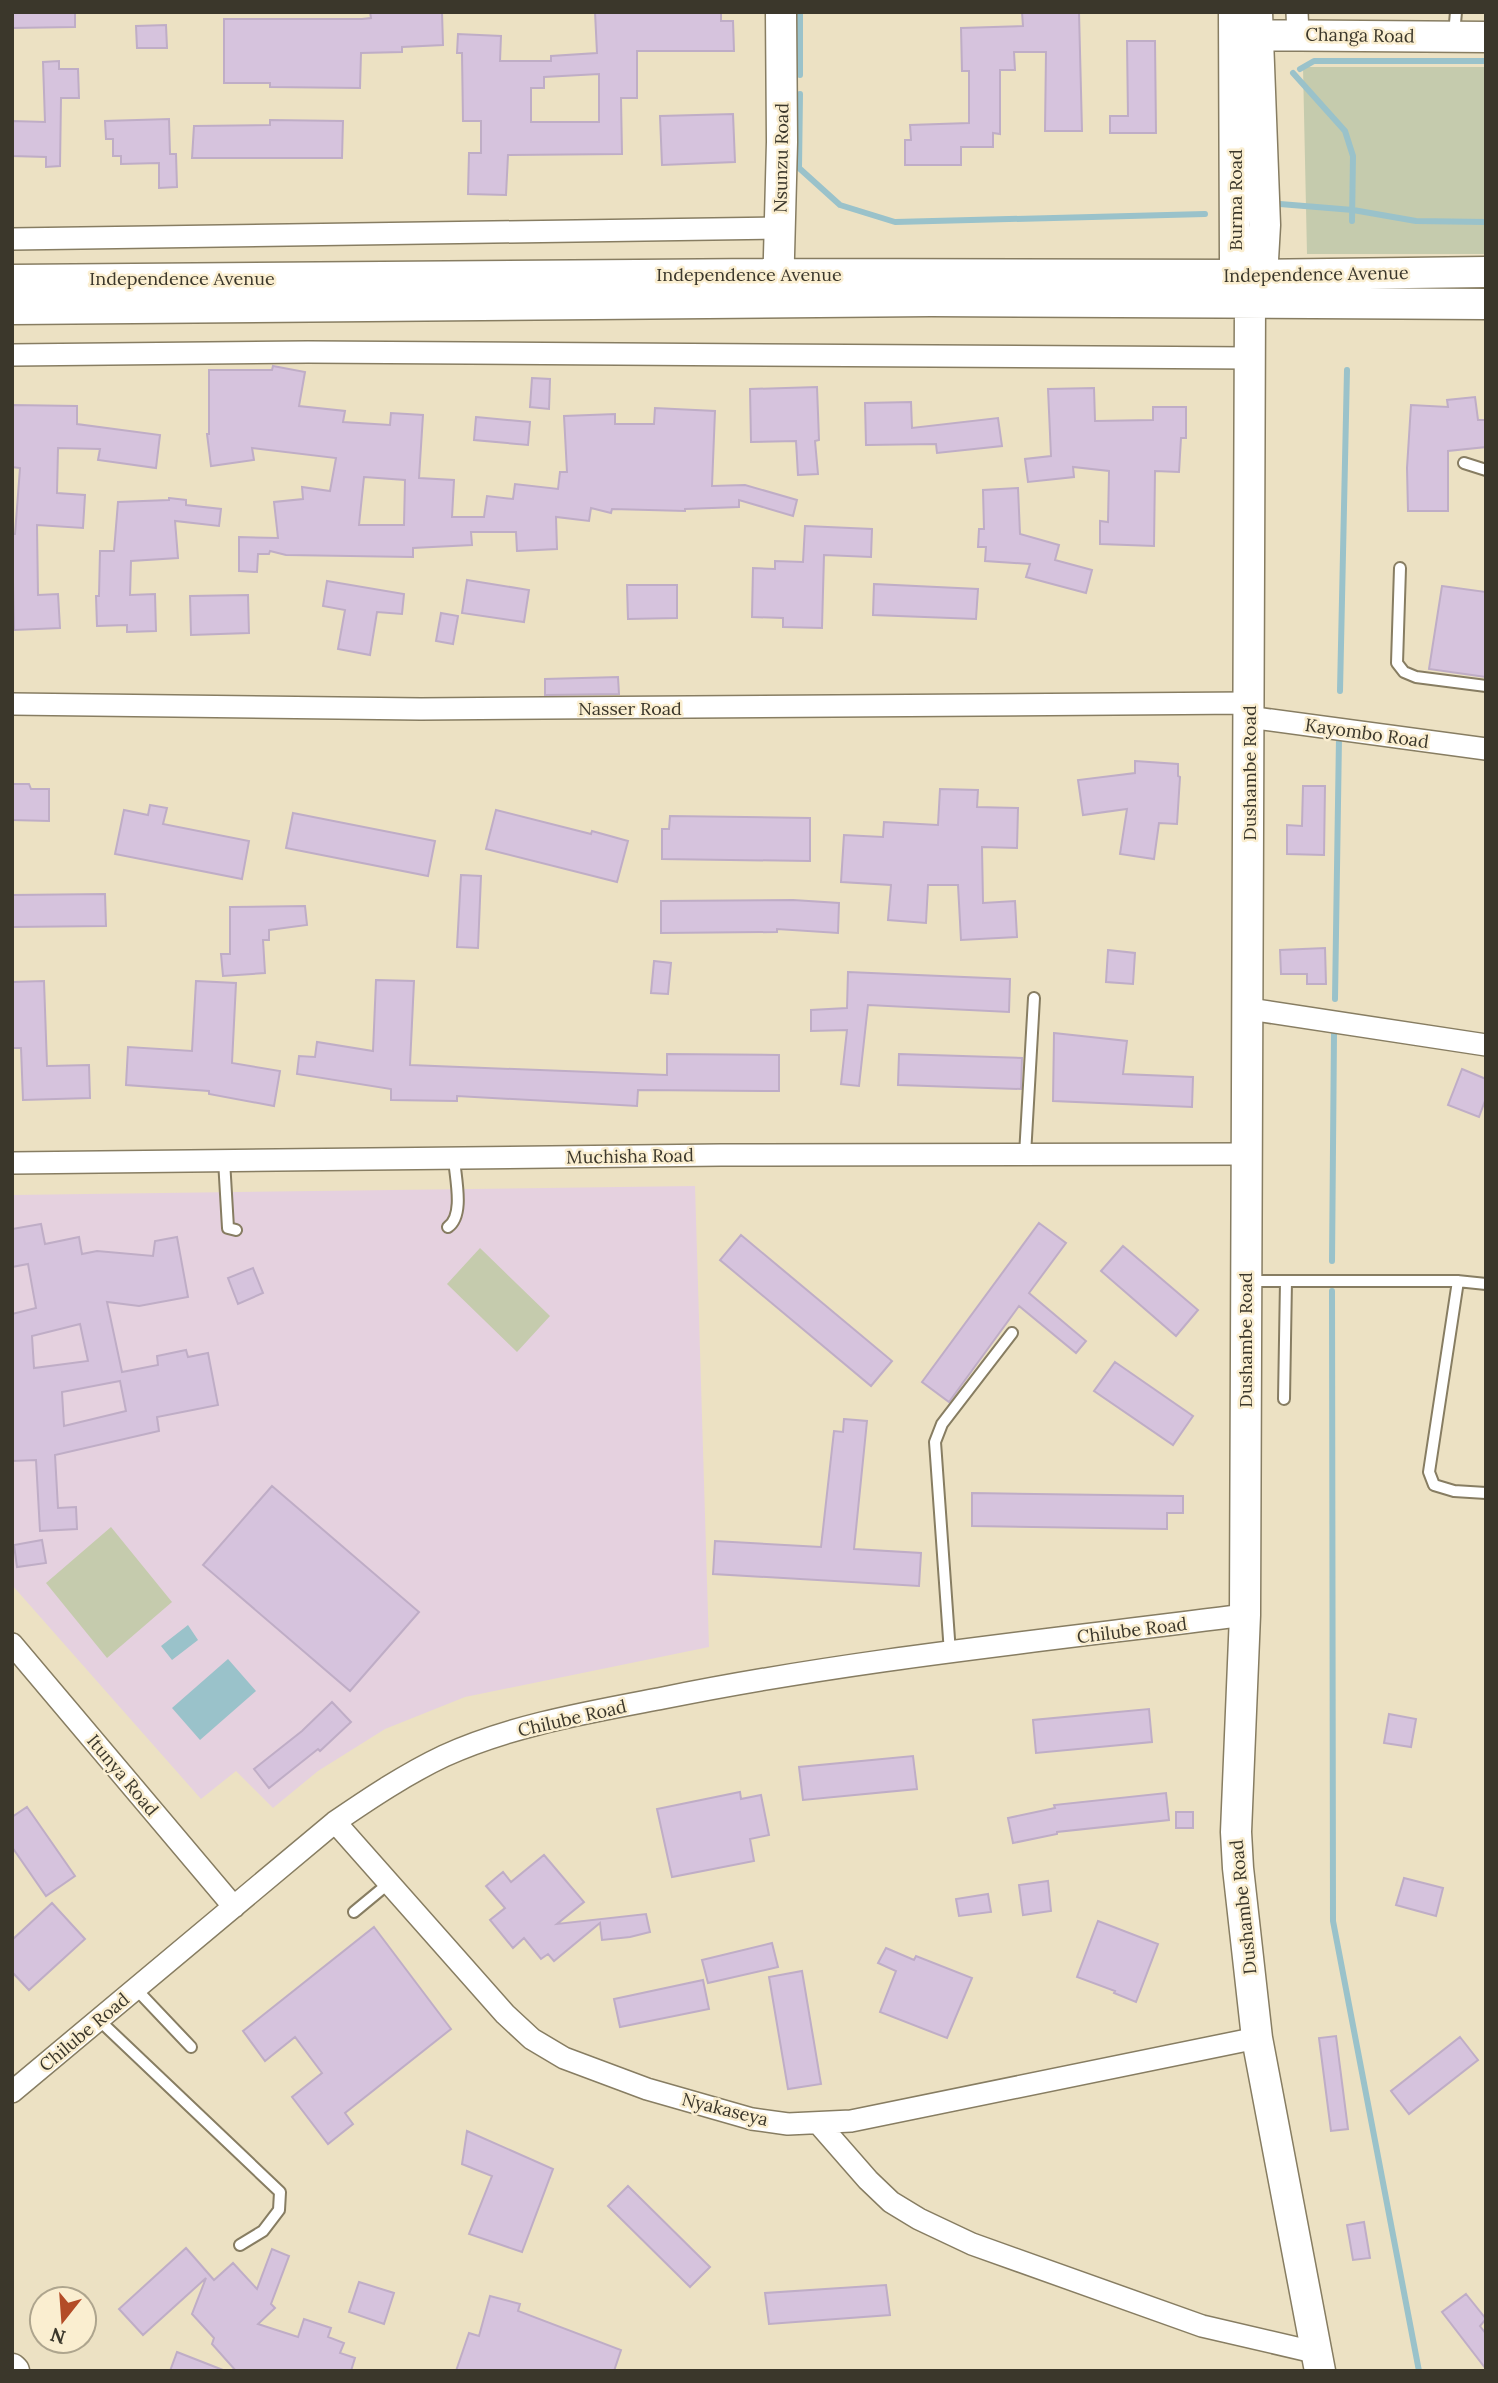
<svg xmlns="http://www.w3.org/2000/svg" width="1498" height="2383" viewBox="0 0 1498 2383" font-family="Lora,serif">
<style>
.education{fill:#e5d1df}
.green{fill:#c5cbad}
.water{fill:#9ac2ca}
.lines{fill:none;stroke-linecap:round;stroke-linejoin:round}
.stream{stroke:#9ac2ca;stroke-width:6}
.building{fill:#d6c3dd;stroke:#bfadc6;stroke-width:2;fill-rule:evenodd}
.lane-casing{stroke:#877d62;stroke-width:14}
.street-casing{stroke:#877d62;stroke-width:24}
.secondary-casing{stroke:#877d62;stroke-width:33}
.lane{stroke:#fff;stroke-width:10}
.street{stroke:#fff;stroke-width:21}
.secondary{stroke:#fff;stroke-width:30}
.labels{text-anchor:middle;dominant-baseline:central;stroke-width:5;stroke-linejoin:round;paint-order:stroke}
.street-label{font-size:18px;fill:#3b372b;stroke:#faeed0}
</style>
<rect width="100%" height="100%" fill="#ece1c3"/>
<path class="education" d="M695 1186 709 1647 465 1697 385 1729 318 1771 273 1808 236 1771 201 1799 12 1585V1195Z"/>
<path class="green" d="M1303 67H1486V254H1307Z
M480 1248 550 1316 517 1352 447 1284Z
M111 1527 172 1602 107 1658 46 1583Z"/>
<path class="water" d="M188 1625 198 1640 172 1660 161 1646Z
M228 1659 256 1691 200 1740 172 1708Z"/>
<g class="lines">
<path class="stream" d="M800 12V75
M1300 69 1314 61H1486
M1293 73 1345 131 1353 156 1352 221
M800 94 799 168 840 205 895 222 1205 214
M1280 204 1353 210 1416 221 1486 222
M1340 691 1347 370
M1335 999 1339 738
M1332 1261 1334 1034
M1332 1291 1333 1921 1419 2371"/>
</g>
<path class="building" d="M12 12H75V27L12 28Z
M370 12H442L443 45 402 47V52L361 53 360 88 270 87V83H224V19H362L371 18Z
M595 12 721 13V21H733L734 51H637V98H621L622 154 508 155 506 195 468 194 469 153H481V121H463L462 53H457L458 34 501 36 500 61H551V56L597 53ZM599 74V122H531V88H544V77Z
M1022 12H1079L1082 131H1045L1046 52H1014L1015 70H1000V134L993 133V147H961V165H905V140H911L910 125 969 123V71H962L961 28 1023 26Z
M166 25 167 48H137L136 26Z
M1127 41H1155L1156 133H1110V116H1128Z
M59 61V69H78L79 98H61L60 166 46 167V157L12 156V121L45 122 43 62Z
M733 114 735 162 662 165 660 116Z
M169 119 170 154H176L177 187 159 188V163L121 164V156H113V139H106L105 121Z
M270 120 343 121 342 158H192L194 126 270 125Z
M273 366 305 372 299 406 345 411 343 422 390 425 391 413 423 415 419 478 454 480 452 517H484L487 496 513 499 515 484 558 489 560 472H567L564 416 615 414V424H654L655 408 715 411 712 486 745 485 797 500 793 516 739 500V507L685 509V511L612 509 611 513 591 508 589 521 556 517 557 549 517 551 516 532H471L472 545 413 548V557L286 555 270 551 269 554H258L257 572 239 571V537L278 538 274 502 303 499 302 487 330 491 336 458 252 448 254 460 211 466 207 434H209V370H272ZM364 477 405 480 404 525H359Z
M532 378 550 379 549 409 530 407Z
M817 387 819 440 815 441 818 474 798 475 796 441 751 442 750 389Z
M1094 388 1095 421 1153 420V407H1186V438H1181L1179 472 1155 471 1154 546 1100 544V521L1108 522 1109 471 1073 467 1074 477 1028 482 1025 459 1051 456 1048 389Z
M1475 397 1478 420H1486V447L1448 451V511H1408L1407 468 1411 405 1448 407 1447 400Z
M911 402 912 428 998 418 1002 446 937 453 936 444 866 445 865 403Z
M12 405 77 406V424L160 435 156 468 98 460 100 449 58 448 57 493 85 495 83 528 37 525 38 595 58 594 60 628 14 630 12 534H15L20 468 12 467Z
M476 417 530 422 528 445 474 440Z
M1018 488 1020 534 1059 545 1055 560 1092 570 1086 593 1026 577 1030 564 985 561 986 547H978L979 529H984L983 490Z
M169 498 186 500V505L221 509 219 526 175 521 178 558 131 561 130 595 155 594 156 631 127 632V625L97 626 96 596H99L100 551H114L118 502 169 500Z
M805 526 872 529 871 557 824 555 822 628 783 627V618L752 617 753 568 775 569V561L803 562Z
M467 580 529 590 524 622 462 613Z
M327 581 404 594 402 614 377 612 370 655 338 649 345 610 323 606Z
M874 584 978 589 976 619 873 615Z
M627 585H677V618L628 619Z
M1442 586 1486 592V677L1429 669Z
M248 595 249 633 191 635 190 596Z
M441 613 458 616 453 644 436 641Z
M618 677 619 694 545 695V679Z
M1135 761 1178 764V776L1180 777 1177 824 1159 823 1154 859 1120 854 1127 809 1083 815 1078 780 1135 773Z
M12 784H29L31 789H49V821L12 820Z
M1303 786H1325L1324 855 1287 854V825L1302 826Z
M940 789 978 790 977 807 1018 808 1017 848 982 847 983 903 1015 901 1017 937 961 940 958 885H928L926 923 888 920 891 885 841 882 844 835 883 837 884 822 938 825Z
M150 805 167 808 163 824 249 841 242 879 115 854 124 810 148 815Z
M496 810 591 834 592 831 628 841 617 882 486 849Z
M293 813 435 841 428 876 286 848Z
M670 816 810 818V861L662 859V829H669Z
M461 875 481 876 478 948 457 947Z
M105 894 106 926 12 927V895Z
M793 900 839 903 838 933 777 929V932L661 933V901Z
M305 906 307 925 269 930V940H263L265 973 223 976 221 954H230V907Z
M1325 948 1326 984H1307V974H1281L1280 950Z
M1108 950 1135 953 1133 984 1106 982Z
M654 961 671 963 668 994 651 993Z
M848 972 1010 979 1009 1012 868 1005 859 1086 841 1084 847 1030 811 1031V1010L847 1008Z
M376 980 414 981 410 1065 667 1075V1054L779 1055V1091L638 1090 637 1106 457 1096V1101L391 1100V1089L297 1074 299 1056 315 1057 317 1042 373 1051Z
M44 981 47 1066 89 1065 90 1098 23 1100 21 1048H12V982Z
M196 981 236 983 232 1063 280 1071 274 1106 209 1094V1091L126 1085 128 1047 192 1051Z
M1054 1033 1127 1041 1123 1074 1193 1077 1192 1107 1053 1101Z
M899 1054 1022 1058 1021 1089 898 1085Z
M1462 1069 1486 1079V1098L1479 1117 1448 1105Z
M1039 1223 1066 1243 1029 1293 1086 1341 1076 1353 1019 1306 949 1402 922 1382Z
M41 1224 45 1244 79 1237 82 1254 97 1251 153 1256 155 1241 177 1237 188 1297 139 1306 107 1302 122 1372 158 1365 157 1356 186 1350 188 1357 208 1353 218 1405 157 1417 159 1431 55 1455 58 1508 76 1507 77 1529 40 1531 36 1460 12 1461V1314L36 1308 28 1264 12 1267V1229ZM80 1324 88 1361 34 1368 32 1336ZM120 1381 126 1411 64 1426 62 1392Z
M741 1235 892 1361 871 1386 720 1260Z
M1123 1246 1198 1310 1176 1336 1101 1271Z
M253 1268 263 1293 238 1304 228 1278Z
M1115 1362 1193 1416 1173 1445 1094 1391Z
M844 1419 867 1421 854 1549 921 1553 919 1586 713 1574 715 1541 821 1547 834 1431 843 1432Z
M272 1486 419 1612 350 1691 203 1565Z
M972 1493 1183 1496V1513H1167V1529L972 1526Z
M42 1540 46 1563 17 1567 14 1545Z
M332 1702 351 1722 320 1751 318 1749 269 1788 254 1769 302 1731Z
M1149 1709 1152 1742 1036 1753 1033 1720Z
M1389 1714 1416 1719 1411 1747 1384 1743Z
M913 1756 917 1789 803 1800 799 1767Z
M740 1792 741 1799 761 1795 769 1835 750 1839 754 1861 672 1877 657 1809Z
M1166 1793 1169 1820 1057 1832V1834L1013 1843 1008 1818 1055 1808 1054 1805Z
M27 1807 75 1876 46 1896 12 1847V1817Z
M1176 1812H1193V1828H1176Z
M544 1855 584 1902 557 1924 646 1914 650 1932 630 1937 602 1940 600 1923 554 1961 548 1954 541 1959 524 1938 513 1948 490 1920 505 1908 486 1886 503 1872 511 1882Z
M1404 1878 1443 1888 1436 1916 1396 1905Z
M1048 1881 1051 1911 1023 1915 1019 1885Z
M988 1894 991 1912 959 1916 956 1899Z
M52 1903 85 1939 29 1990 12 1972V1940Z
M1098 1921 1158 1944 1136 2002 1114 1993 1115 1991 1077 1977Z
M374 1927 451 2029 345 2113 353 2124 328 2144 292 2097 322 2073 295 2037 265 2061 243 2031Z
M772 1943 778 1967 708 1983 702 1960Z
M886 1948 914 1960 916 1956 972 1978 947 2038 880 2012 896 1971 878 1963Z
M802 1971 821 2084 788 2089 769 1977Z
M703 1980 709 2009 620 2027 614 1999Z
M1336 2036 1348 2129 1331 2131 1319 2038Z
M1460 2037 1478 2060 1409 2114 1391 2091Z
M467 2131 553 2169 522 2252 469 2234 492 2176 462 2164Z
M628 2186 710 2267 690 2287 608 2206Z
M1364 2222 1370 2258 1353 2260 1347 2225Z
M186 2248 214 2280 233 2263 257 2289 272 2249 289 2256 271 2304 275 2308 258 2324 298 2337 304 2319 331 2328 328 2337 344 2343 340 2353 355 2358 351 2371H236L212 2344 214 2338 192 2314 206 2278 143 2335 119 2309Z
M359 2282 394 2293 384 2324 349 2312Z
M886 2285 890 2315 769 2324 765 2293Z
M1466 2294 1486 2319 1480 2326 1486 2334V2369L1442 2312Z
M490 2296 520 2304 518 2311 621 2350 614 2371H456L469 2333 479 2336Z
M177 2352 223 2370V2371H170Z"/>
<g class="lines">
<g class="lane-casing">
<path id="lane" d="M1454 34 1456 12
M1464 463 1486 470
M1400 568 1397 663 1404 672 1416 677 1486 686
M1025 1155 1034 998
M224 1160 228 1228 236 1230
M448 1227C465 1215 455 1177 454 1158
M1247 1281H1457L1486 1284
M1458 1281 1429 1472 1434 1485 1454 1491 1486 1493
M1284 1399 1286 1281
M950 1653 935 1442 942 1424 1012 1333
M354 1912 389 1883
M136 1989 191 2047
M99 2020 280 2192 279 2210 263 2231 240 2245"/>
</g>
<g class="street-casing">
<path id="street" d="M1297 12 1298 35
M12 239 780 228
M12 355 308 352 1250 358
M12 704 421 709 1248 703
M1248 717 1486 749
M1249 1009 1486 1045
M12 1163 721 1155 1247 1154
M12 1644 234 1907
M335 1822 505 2014 532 2039 564 2058 647 2089 752 2119 788 2124 851 2121 1257 2038
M12 2092 335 1822C370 1798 406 1774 444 1756 512 1725 590 1712 663 1698 855 1659 1051 1640 1245 1615
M819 2124 868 2180 891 2202 919 2219 972 2244 1202 2326 1318 2353"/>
</g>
<g class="secondary-casing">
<path id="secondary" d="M1234 12 1235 261 1247 292
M1257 12 1265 225 1263 260 1250 302 1245 1615 1236 1832 1238 1868 1257 2038 1320 2371
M1239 35 1486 37
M12 280 778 274 1241 275 1486 272
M778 293 782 142 781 12
M12 309 931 301 1486 304
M12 2369 14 2371"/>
</g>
<use href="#lane" class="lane"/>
<use href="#street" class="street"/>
<use href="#secondary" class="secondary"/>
</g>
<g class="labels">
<g class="street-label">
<text transform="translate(1360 35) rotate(1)">Changa Road</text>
<text transform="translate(781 158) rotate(-89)">Nsunzu Road</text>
<text transform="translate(1235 200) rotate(-90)">Burma Road</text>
<text x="749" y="274">Independence Avenue</text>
<text transform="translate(1316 274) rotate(-1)">Independence Avenue</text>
<text x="182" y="278">Independence Avenue</text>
<text x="630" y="708">Nasser Road</text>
<text transform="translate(1367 733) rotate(8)">Kayombo Road</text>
<text transform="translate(1249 773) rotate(-90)">Dushambe Road</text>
<text transform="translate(630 1156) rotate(-1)">Muchisha Road</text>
<text transform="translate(1245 1340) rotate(-90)">Dushambe Road</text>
<text transform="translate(1132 1630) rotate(-7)">Chilube Road</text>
<text transform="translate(572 1718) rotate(-13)">Chilube Road</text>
<text transform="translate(123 1775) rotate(50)">Itunya Road</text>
<text transform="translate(1243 1907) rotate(-96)">Dushambe Road</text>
<text transform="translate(84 2032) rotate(-40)">Chilube Road</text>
<text transform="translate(725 2109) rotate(14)">Nyakaseya</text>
</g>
</g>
<rect width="1498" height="2383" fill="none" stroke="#3b372b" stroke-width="28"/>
<g transform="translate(63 2320) rotate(197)"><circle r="33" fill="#faeed0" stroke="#aea58e" stroke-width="2"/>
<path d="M0-5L12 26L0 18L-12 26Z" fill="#b34c27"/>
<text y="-10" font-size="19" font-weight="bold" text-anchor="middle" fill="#3b372b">N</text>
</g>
</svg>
